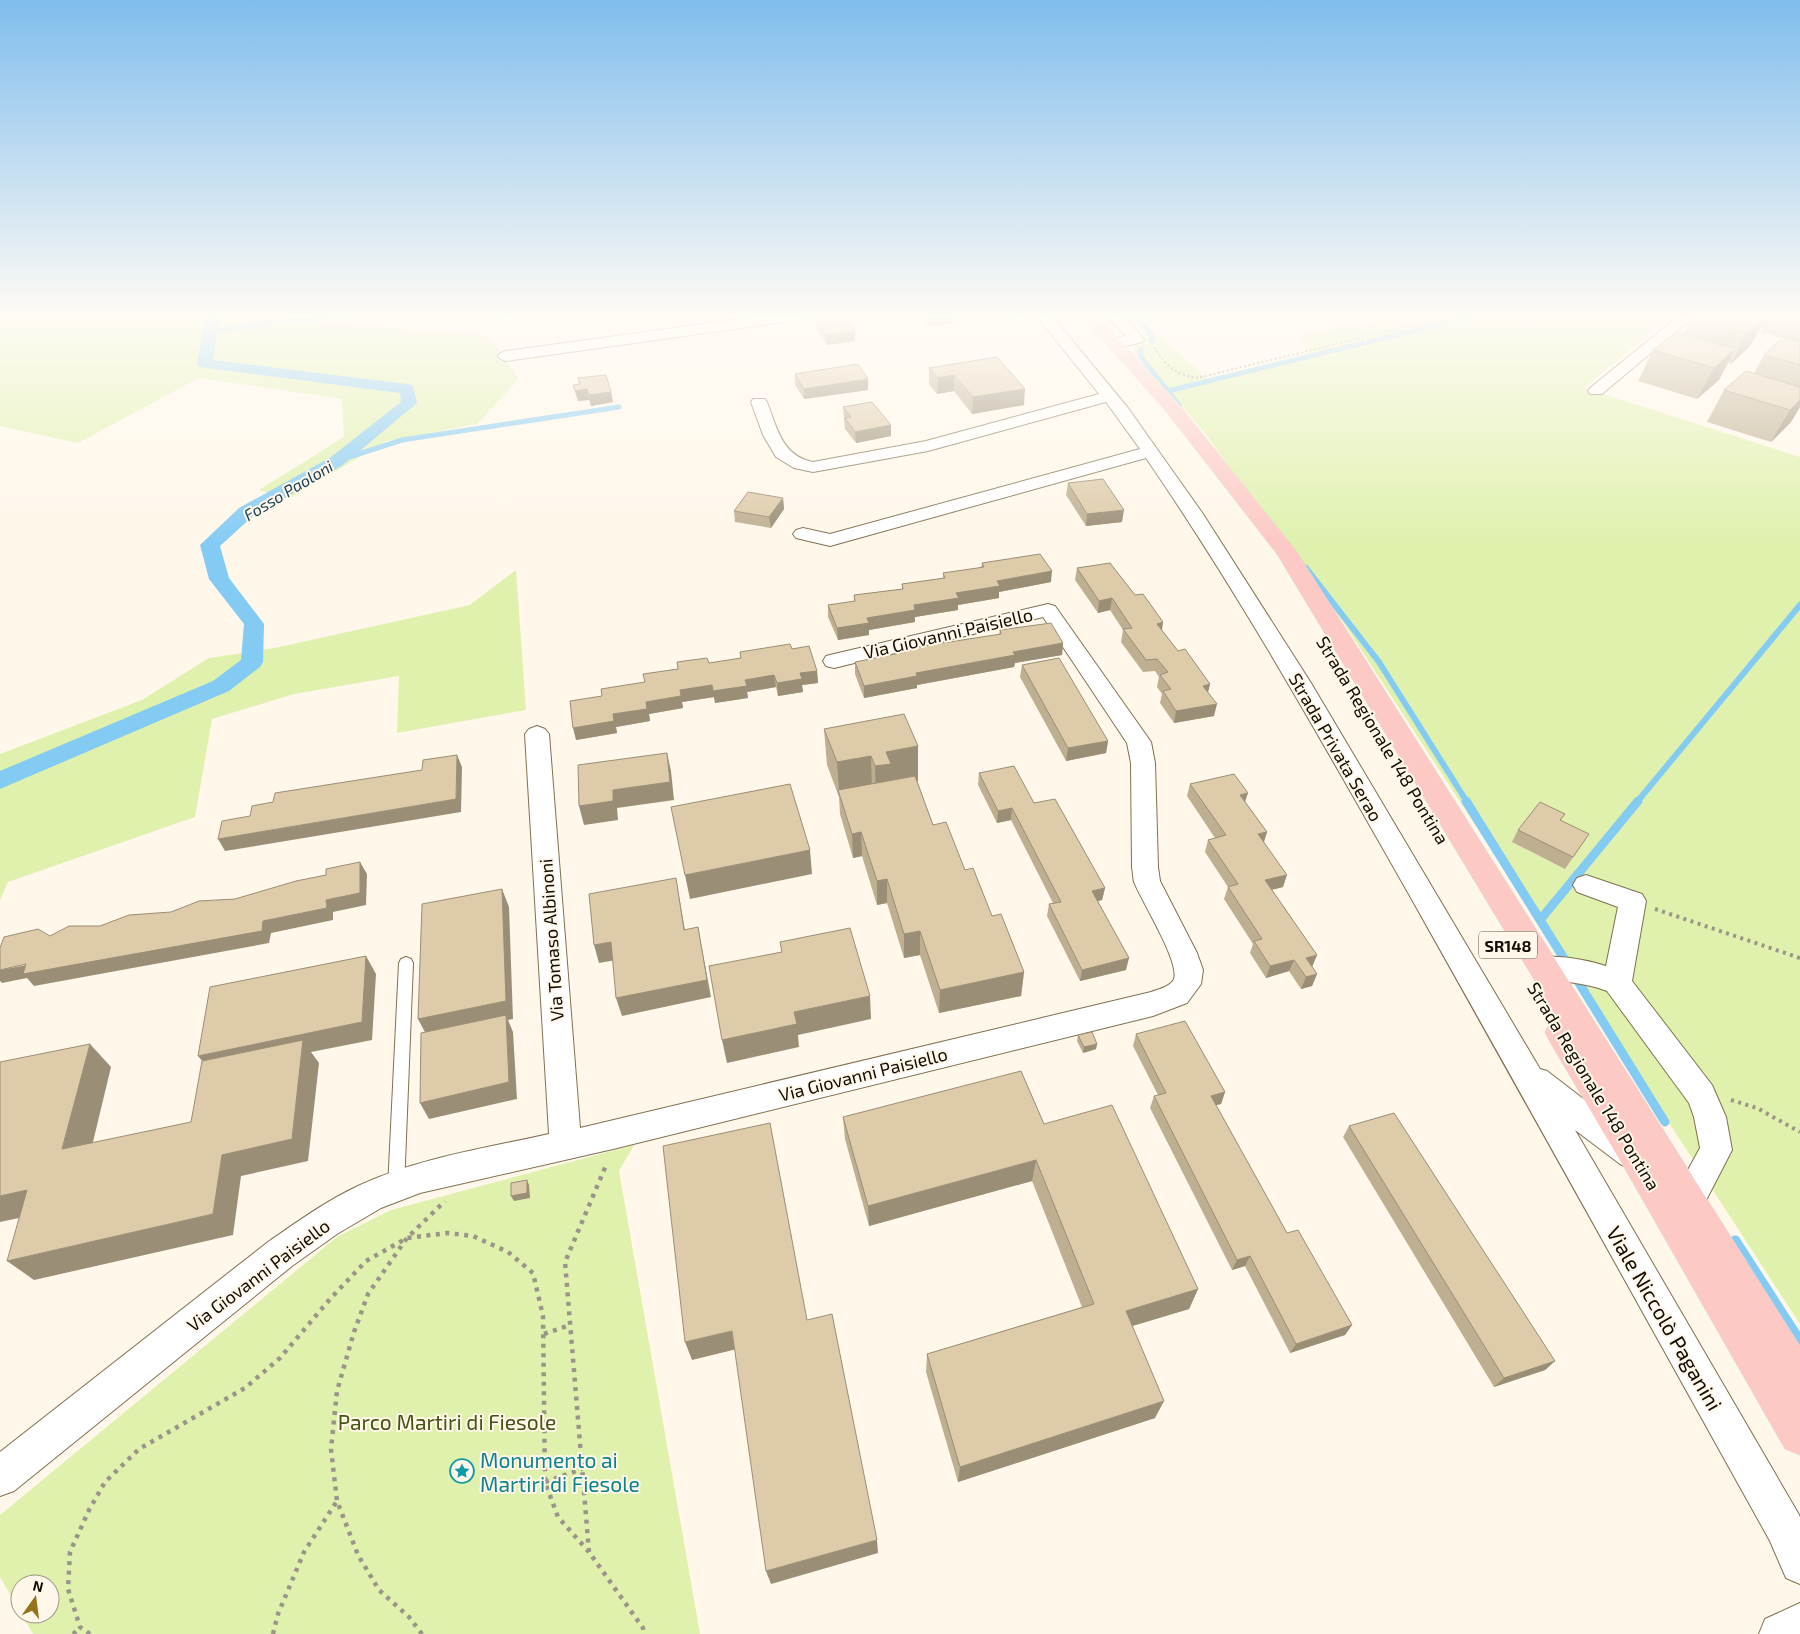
<svg xmlns="http://www.w3.org/2000/svg" width="1800" height="1634" viewBox="0 0 1800 1634" font-family="'Exo 2',sans-serif">
<style>
.green{fill:#dff1ad}
.lines{fill:none;stroke-linecap:round;stroke-linejoin:round}
.stream-far3{stroke:#84cbf4;stroke-width:5}
.stream-far2{stroke:#84cbf4;stroke-width:6}
.stream-far1{stroke:#84cbf4;stroke-width:9}
.stream{stroke:#84cbf4;stroke-width:11}
.canal{fill:#84cbf4;fill-rule:evenodd}
.service-casing{stroke:#807051;stroke-width:2}
.minor-casing{stroke:#807051;stroke-width:2}
.primary-casing{stroke:#d9d8d7;stroke-width:1}
.path-far2{stroke:#9b9488;stroke-width:2;stroke-dasharray:2 2.5;stroke-linecap:butt}
.path-far1{stroke:#9b9488;stroke-width:4;stroke-dasharray:3 4.5;stroke-linecap:butt}
.path{stroke:#9b9488;stroke-width:4.5;stroke-dasharray:4 5.5;stroke-linecap:butt}
.service{fill:#fff;fill-rule:evenodd}
.minor{fill:#fff;fill-rule:evenodd}
.primary{fill:#fcc9c5;fill-rule:evenodd}
.wall{fill:#beaf91}
.shaded-wall{fill:#9b8e76}
.building{fill:#ddcba9;stroke:#9b8e76}
.labels{text-anchor:middle;dominant-baseline:central;stroke-width:4;stroke-linejoin:round;paint-order:stroke}
.far-water-label{font-size:16px;font-style:italic;fill:#153e52;stroke:#fff7e9}
.shield{fill:#fff7e9;stroke:#585247;stroke-width:1}
.shield-label{font-size:16px;font-weight:bold;fill:#110b02}
.street-label{font-size:18px;fill:#110b02;stroke:#fff7e9}
.near-street-label{font-size:21px;fill:#110b02;stroke:#fff7e9}
.near-park-label{font-size:21px;fill:#455213;stroke:#fff7e9}
.near-culture-label{font-size:21px;fill:#0d838f;stroke:#fff7e9;text-anchor:start}
</style>
<rect width="100%" height="100%" fill="#fff7e9"/>
<path class="green" d="M0 315H279V322L350 324 489 336 519 379 477 424 387 441 290 498 259 490 344 437 342 399 199 378 78 443 0 426Z
M1399 315H1672L1584 388 1800 457V1324L1345 625 1204 432 1133 349 1134 346 1145 339 1160 335 1207 379 1309 354 1300 337 1343 325H1361Z
M516 570 526 710 397 733 399 676 294 694 212 719 195 817 8 882 0 900V754L142 700 209 658 275 648 470 605Z
M634 1145 619 1171 700 1634H33L21 1614H50V1584H20V1612L0 1577V1515L337 1237 391 1210Z"/>
<g class="lines">
<path class="stream-far3" d="M1133 315 1151 333 1152 342
M210 331 346 315
M1141 349V357L1179 405
M1168 391 1478 315
M337 461 402 440 619 407"/>
<path class="stream-far2" d="M1306 568 1379 662 1467 802
M1637 802 1800 605"/>
<path class="stream-far1" d="M1466 801 1568 965
M1540 920 1638 801
M1574 975 1665 1122"/>
<path class="stream" d="M1735 1241 1800 1342"/>
<path class="canal" d="M206 315H220L213 360 407 384 413 386 417 403 343 465 253 516 220 546 229 578 264 624 263 662 260 667 229 691 0 789V771L213 681 241 660 244 624 209 579 200 545 239 508 331 457 401 402 400 393 200 367 197 364Z"/>
<g class="service-casing">
<path id="service" d="M406 957 411 959 413 963 404 1188 402 1193 396 1196 390 1193 388 1188 399 963 401 959Z"/>
</g>
<g class="minor-casing">
<path id="minor" d="M770 315H811L804 319 506 361 501 359 498 356 501 353 506 351Z
M1036 315H1051L1128 408 1203 514 1311 683 1540 1069 1547 1071 1642 1144 1647 1154 1642 1164 1631 1169 1620 1164 1575 1130 1798 1513 1800 1517V1584L1786 1578 1770 1541C1652 1329 1534 1116 1415 905 1329 754 1245 602 1146 458L830 546 796 538 793 534 796 530 803 528 830 534 1140 449 1106 402 928 451 813 472 794 468 776 457 763 435 751 402 753 399H765L767 402C777 428 782 456 813 462L926 441 1099 394Z
M1106 315H1122L1144 339 1142 342C1132 345 1118 348 1108 345L1106 342 1108 339 1126 336Z
M1680 315H1696L1602 394H1590L1588 391 1590 388Z
M1048 604 1055 606 1151 742 1155 763 1158 867 1160 881 1197 953 1203 970 1201 984 1187 1003 1153 1016 613 1149 420 1193 381 1208 337 1234 292 1266 14 1491 0 1496V1452L268 1242C297 1222 326 1201 358 1186 418 1158 486 1148 549 1134L525 734 529 729 537 726 545 729 549 734 580 1128 1151 992C1159 989 1170 987 1174 979 1180 962 1142 902 1134 882 1133 878 1133 872 1132 867L1131 763 1127 743 1043 617 834 668 826 666 823 661 826 656 834 654Z
M1586 875 1642 894 1646 901 1632 981 1712 1085 1726 1117 1732 1150 1700 1212 1688 1217 1676 1212 1671 1201 1700 1148 1694 1117 1689 1103 1607 991C1583 981 1558 983 1534 975L1530 967 1534 959C1552 953 1588 960 1606 966L1618 907 1577 892 1573 885 1577 878Z
M1800 1603V1634H1759L1765 1619Z"/>
</g>
<g class="primary-casing">
<path id="primary" d="M1080 315H1097L1177 402 1297 552 1800 1346V1455L1785 1449 1628 1174 1550 1042 1545 1032 1550 1022 1558 1019 1277 554 1165 410Z"/>
</g>
<path class="path-far2" d="M1154 347C1165 365 1176 375 1197 378L1455 315"/>
<path class="path-far1" d="M1655 909 1800 958
M1731 1100 1757 1108 1800 1132"/>
<path class="path" d="M544 1334 570 1325
M545 1482 582 1469
M589 1552 565 1262 607 1163
M73 1634 80 1628
M90 1634 80 1627 68 1589 70 1552 89 1510 105 1482 139 1449 245 1388 280 1358 330 1299 366 1261 407 1238 447 1233 473 1236 508 1252 533 1273 543 1316 545 1482 558 1517 589 1552 643 1628 644 1634
M273 1634 278 1614 304 1552 337 1501
M422 1634 409 1617 379 1590 358 1555 337 1501 331 1449 337 1391 354 1332 368 1294 407 1238 445 1201"/>
<use href="#service" class="service"/>
<use href="#minor" class="minor"/>
<use href="#primary" class="primary"/>
</g>
<path class="wall" d="M922 315H952V323L928 326 922 317Z
M1695 315H1800V407L1791 422 1771 442 1707 422 1724 390 1754 373 1764 355 1782 338 1761 332 1763 328H1760L1750 346 1731 364 1728 363 1719 380 1697 399 1638 381 1653 350 1684 334 1692 318Z
M815 318 855 341 827 345 816 329Z
M997 357 1024 405 972 414 954 391 937 394 929 384V368Z
M795 374 868 379V390L804 399 795 385Z
M578 378 611 392 613 402 591 406 589 400 578 401 573 385 579 384Z
M843 407 891 436 856 443 845 429Z
M1068 483 1122 522 1086 526 1066 495Z
M783 498 784 509 771 528 735 522 734 511Z
M982 563 1051 582 999 592V598L958 605V610L915 617V622L869 630V635L838 640 828 617V605L854 602V595L902 589V584L943 578V573L981 568Z
M1077 568 1135 595 1163 622 1162 630 1178 651 1210 684 1208 692 1214 716 1174 723 1160 703 1162 694 1157 687 1159 677 1155 671 1143 672 1121 642 1123 630 1110 610 1098 613 1075 580Z
M1000 630 1063 643 1062 655 1015 663 1014 667 917 685V688L864 698 855 674V662L904 652V649L999 635Z
M792 649 817 671 818 683 802 685 803 692 778 696 776 687 747 692 748 698 715 703 714 697 682 702 683 708 649 714 650 721 616 727 617 733 576 740 602 696 645 682 678 669 741 658 740 652Z
M1022 665 1108 741 1106 753 1066 761 1020 677Z
M824 729 918 746V781H917L933 825 965 870 1024 972 1021 996 939 1013 920 955 904 958 887 903 877 905 862 856 853 858 840 814 839 797 827 765Z
M979 773 1034 803 1105 888 1102 900 1098 901 1126 970 1080 981 1047 916 1049 904 1053 903 1011 820 997 823 978 785Z
M1190 784 1245 802 1267 832 1264 842 1283 887 1272 890 1317 955 1312 967 1317 974 1312 986 1301 989 1289 971 1266 978 1250 953 1253 944 1224 899 1228 887 1205 852 1208 840 1215 838 1187 796Z
M1565 814 1561 820 1581 846 1565 869 1512 842 1518 830Z
M1136 1034 1225 1092 1221 1104 1216 1105 1287 1233 1352 1325 1345 1335 1290 1353 1245 1266 1232 1270 1150 1108 1154 1096 1158 1095 1133 1046Z
M1078 1035 1097 1044 1096 1049 1083 1053 1077 1041Z
M843 1117 1044 1124 1198 1289 1189 1309 1132 1326 1155 1418 958 1482 926 1372 927 1354 1082 1307 1032 1181 869 1226 845 1139Z
M1349 1126 1555 1361 1545 1370 1494 1387 1343 1137Z"/>
<path class="shaded-wall" d="M934 315H952V323L928 326V316Z
M1767 316 1750 346 1731 364 1747 333Z
M855 331V341L827 345 826 335Z
M1735 349 1719 380 1697 399 1714 368Z
M954 375V391L937 394 938 378Z
M868 379V390L804 399V389Z
M587 389 589 400 578 401 575 391Z
M1025 389 1024 405 972 414 973 397Z
M611 392 613 402 591 406 589 395Z
M1800 400V407L1791 422 1771 442 1790 410Z
M891 425V436L856 443 855 432Z
M783 498 784 509 771 528 769 517Z
M1124 510 1122 522 1086 526 1087 514Z
M1052 571 1051 582 999 592V598L958 605V610L915 617V622L869 630V635L838 640 837 628 867 618 997 581Z
M1112 598 1110 610 1098 613 1099 601Z
M1163 622 1161 634 1157 624Z
M1063 643 1062 655 1015 663 1014 667 917 685V688L864 698V686L916 673 1013 652Z
M817 671 818 683 802 685 803 692 778 696 777 683 800 673Z
M774 675 776 687 747 692 748 698 715 703 713 691 745 680Z
M1210 684 1207 696 1203 686Z
M712 685 714 697 682 702 683 708 649 714 650 721 616 727 617 733 576 740 573 728 613 714 646 702 680 690Z
M1217 704 1214 716 1174 723 1176 711Z
M1108 741 1106 753 1066 761 1068 748Z
M918 746V781L891 787 876 802 875 766 886 752Z
M667 753 671 771 674 800 617 808 618 820 584 825 579 806 613 790Z
M457 755 462 767 461 812 225 851 218 839 456 799Z
M871 756 872 791H839L837 762Z
M1248 793 1244 805 1240 795Z
M1012 808 1011 820 997 823 998 811Z
M861 832 862 856 853 858 852 834Z
M1267 832 1263 844 1258 834Z
M810 850 812 874 690 899 685 875Z
M360 862 367 874 366 905 333 912V920L271 933 269 943 34 986 27 978 2 983 0 981V970L263 921 326 900Z
M1287 875 1283 887 1261 892 1265 880Z
M676 878 679 896 688 948 684 930Z
M887 879V903L877 905V881Z
M1105 888 1102 900 1090 903 1092 891Z
M502 889 509 907 513 1019 508 1020 513 1032 517 1099 429 1119 420 1103 427 1036 418 1019Z
M698 927 711 997 622 1016 616 998Z
M920 931V955L904 958V934Z
M611 942 616 960 599 963 594 945Z
M1317 955 1312 967 1306 958Z
M366 956 376 974 372 1040 311 1052 319 1063 308 1161 241 1176 233 1235 34 1280 7 1261 213 1214 212 1073 198 1056Z
M1129 958 1126 970 1080 981 1082 970Z
M1294 960 1289 971 1266 978 1270 966Z
M1024 972 1021 996 939 1013 940 990Z
M1317 974 1312 986 1301 989 1306 977Z
M870 996 871 1019 798 1035 799 1047 727 1063 722 1040 794 1012Z
M90 1044 111 1067 86 1171 62 1149Z
M1097 1044 1096 1049 1083 1053 1084 1047Z
M1225 1092 1221 1104 1207 1107 1211 1096Z
M1036 1160 1032 1181 869 1226 868 1206Z
M527 1180 529 1185 530 1198 514 1201 511 1196Z
M27 1190 52 1211 0 1222V1196Z
M1250 1256 1245 1266 1232 1270 1237 1260Z
M1198 1289 1189 1309 1119 1330 1126 1311Z
M1352 1325 1345 1335 1290 1353 1296 1344Z
M732 1331 737 1349 692 1360 685 1342Z
M1555 1361 1545 1370 1494 1387 1504 1378Z
M1164 1401 1155 1418 958 1482 960 1467Z
M877 1540 878 1553 771 1584 766 1571Z"/>
<path class="building" d="M838 315H844L855 331 826 335 815 318Z
M1695 315H1764L1767 316 1747 333 1692 318Z
M1676 332 1735 349 1714 368 1653 350Z
M1783 337 1800 341V365L1764 355Z
M997 357 1025 389 973 397 954 375 938 378 929 368Z
M858 364 868 379 804 389 795 374Z
M1746 371 1800 387V400L1790 410 1724 390Z
M606 375 611 392 589 395 587 389 575 391 573 385 580 384 578 378Z
M872 402 891 425 855 432 845 418 851 417 843 407Z
M1103 479 1124 510 1087 514 1068 483Z
M748 492 783 498 769 517 734 511Z
M1040 554 1052 571 997 581 1000 586 956 593 959 598 914 605 915 610 867 618 869 623 837 628 828 605 855 601 854 595 903 589 902 584 945 578 943 573 984 567 982 563Z
M1110 563 1135 595 1143 594 1163 622 1157 624 1178 651 1185 649 1210 684 1203 686 1217 704 1176 711 1163 691 1171 689 1160 675 1168 672 1157 659 1146 660 1123 629 1132 628 1112 598 1099 601 1077 568Z
M1051 623 1063 643 1013 652 1015 655 916 673 917 676 864 686 855 662 905 652 904 649 1001 634 1000 630Z
M790 644 792 649 809 646 817 671 800 673 802 679 777 683 774 675 745 680 747 686 713 691 712 685 680 690 681 696 646 702 647 709 613 714 614 721 573 728 570 701 602 696 601 689 645 682 643 674 678 669 677 662 707 658 709 663 741 658 740 652Z
M1059 658 1108 741 1068 748 1022 665Z
M904 714 918 746 886 752 891 764 875 766 871 756 837 762 824 729Z
M667 753 670 782 613 790V801L579 806 578 765Z
M457 755 456 799 218 839 222 821 250 816 252 806 273 802 275 793 422 770 423 760Z
M1014 766 1034 803 1055 799 1105 888 1092 891 1129 958 1082 970 1049 904 1061 902 1012 808 998 811 979 773Z
M1234 774 1248 793 1240 795 1267 832 1258 834 1287 875 1265 880 1317 955 1306 958 1317 974 1306 977 1294 960 1270 966 1254 941 1262 939 1228 887 1238 884 1208 840 1226 835 1190 784Z
M915 776 933 825 946 822 965 870 973 868 992 916 1001 914 1024 972 940 990 920 931 904 934 887 879 877 881 861 832 852 834 838 790Z
M790 784 810 850 685 875 671 807Z
M1540 802 1565 814 1560 820 1589 834 1573 857 1518 830Z
M360 862V893L326 900 327 908 263 921 262 931 23 974 26 964 0 970V948L4 937 38 929 50 936 69 926H100L129 915 171 912 199 901 235 899 296 881 326 875V869Z
M676 878 684 930 698 927 707 980 616 998 611 942 594 945 589 894Z
M502 889 506 1001 418 1019 422 904Z
M850 928 870 996 794 1012 797 1024 722 1040 709 966 782 952 780 942Z
M366 956 362 1022 198 1056 210 987Z
M506 1015 509 1082 420 1103 421 1033Z
M1185 1021 1225 1092 1211 1096 1287 1233 1298 1230 1352 1325 1296 1344 1250 1256 1237 1260 1154 1096 1166 1093 1136 1034Z
M1092 1032 1097 1044 1084 1047 1078 1035Z
M303 1040 292 1139 222 1155 213 1214 7 1261 27 1190 0 1196V1062L90 1044 62 1149 191 1122 202 1061Z
M1021 1071 1044 1124 1112 1105 1198 1289 1126 1311 1164 1401 960 1467 927 1354 1094 1304 1036 1160 868 1206 843 1117Z
M1394 1113 1555 1361 1504 1378 1349 1126Z
M770 1123 807 1320 832 1314 877 1540 766 1571 732 1331 685 1342 663 1146Z
M527 1180V1193L511 1196V1183Z"/>
<linearGradient id="sky" x2="0" y2="1"><stop stop-color="#80bded"/><stop offset="0.58" stop-color="#fffbf5"/><stop offset="1" stop-color="#fffbf5" stop-opacity="0"/></linearGradient>
<rect width="1800" height="544" fill="url(#sky)"/>
<defs>
<g id="sight-ring" transform="scale(1.25)"><circle r="9.5" fill="#fff7e9" stroke="#0f9aa8" stroke-width="1.5"/><path d="M0-6L1.8-2.2L6-1.7L2.9 1.2L3.7 5.4L0 3.3L-3.7 5.4L-2.9 1.2L-6-1.7L-1.8-2.2Z" fill="#0f9aa8"/></g>
</defs>
<g fill-rule="evenodd">
<use href="#sight-ring" x="462" y="1471"/>
</g>
<g class="labels">
<g class="far-water-label">
<text transform="translate(288 490) rotate(-31)">Fosso Paoloni</text>
</g>
<rect class="shield" x="1479" y="931.5" width="58" height="27" rx="4"/>
<g class="shield-label">
<text x="1508" y="945">SR148</text>
</g>
<g class="street-label">
<text transform="translate(948 633) rotate(-13)">Via Giovanni Paisiello</text>
<text transform="translate(1383 740) rotate(59)">Strada Regionale 148 Pontina</text>
<text transform="translate(1336 747) rotate(60)">Strada Privata Serao</text>
<text transform="translate(551 940) rotate(-94)">Via Tomaso Albinoni</text>
<text transform="translate(863 1074) rotate(-14)">Via Giovanni Paisiello</text>
<text transform="translate(1594 1086) rotate(59)">Strada Regionale 148 Pontina</text>
<text transform="translate(258 1275) rotate(-37)">Via Giovanni Paisiello</text>
</g>
<g class="near-street-label">
<text transform="translate(1665 1318) rotate(60)">Viale Niccolò Paganini</text>
</g>
<g class="near-park-label">
<text x="447" y="1421">Parco Martiri di Fiesole</text>
</g>
<g class="near-culture-label">
<text x="480" y="1459">Monumento ai<tspan x="480" dy="24">Martiri di Fiesole</tspan></text>
</g>
</g>
<g transform="translate(35 1599) rotate(14)"><circle r="24" fill="#fff7e9" stroke="#a0998d"/>
<path d="M0-4L9 19L0 12L-9 19Z" fill="#937219"/>
<text y="-8" font-size="14" font-weight="bold" text-anchor="middle" fill="#110b02">N</text>
</g>
</svg>
